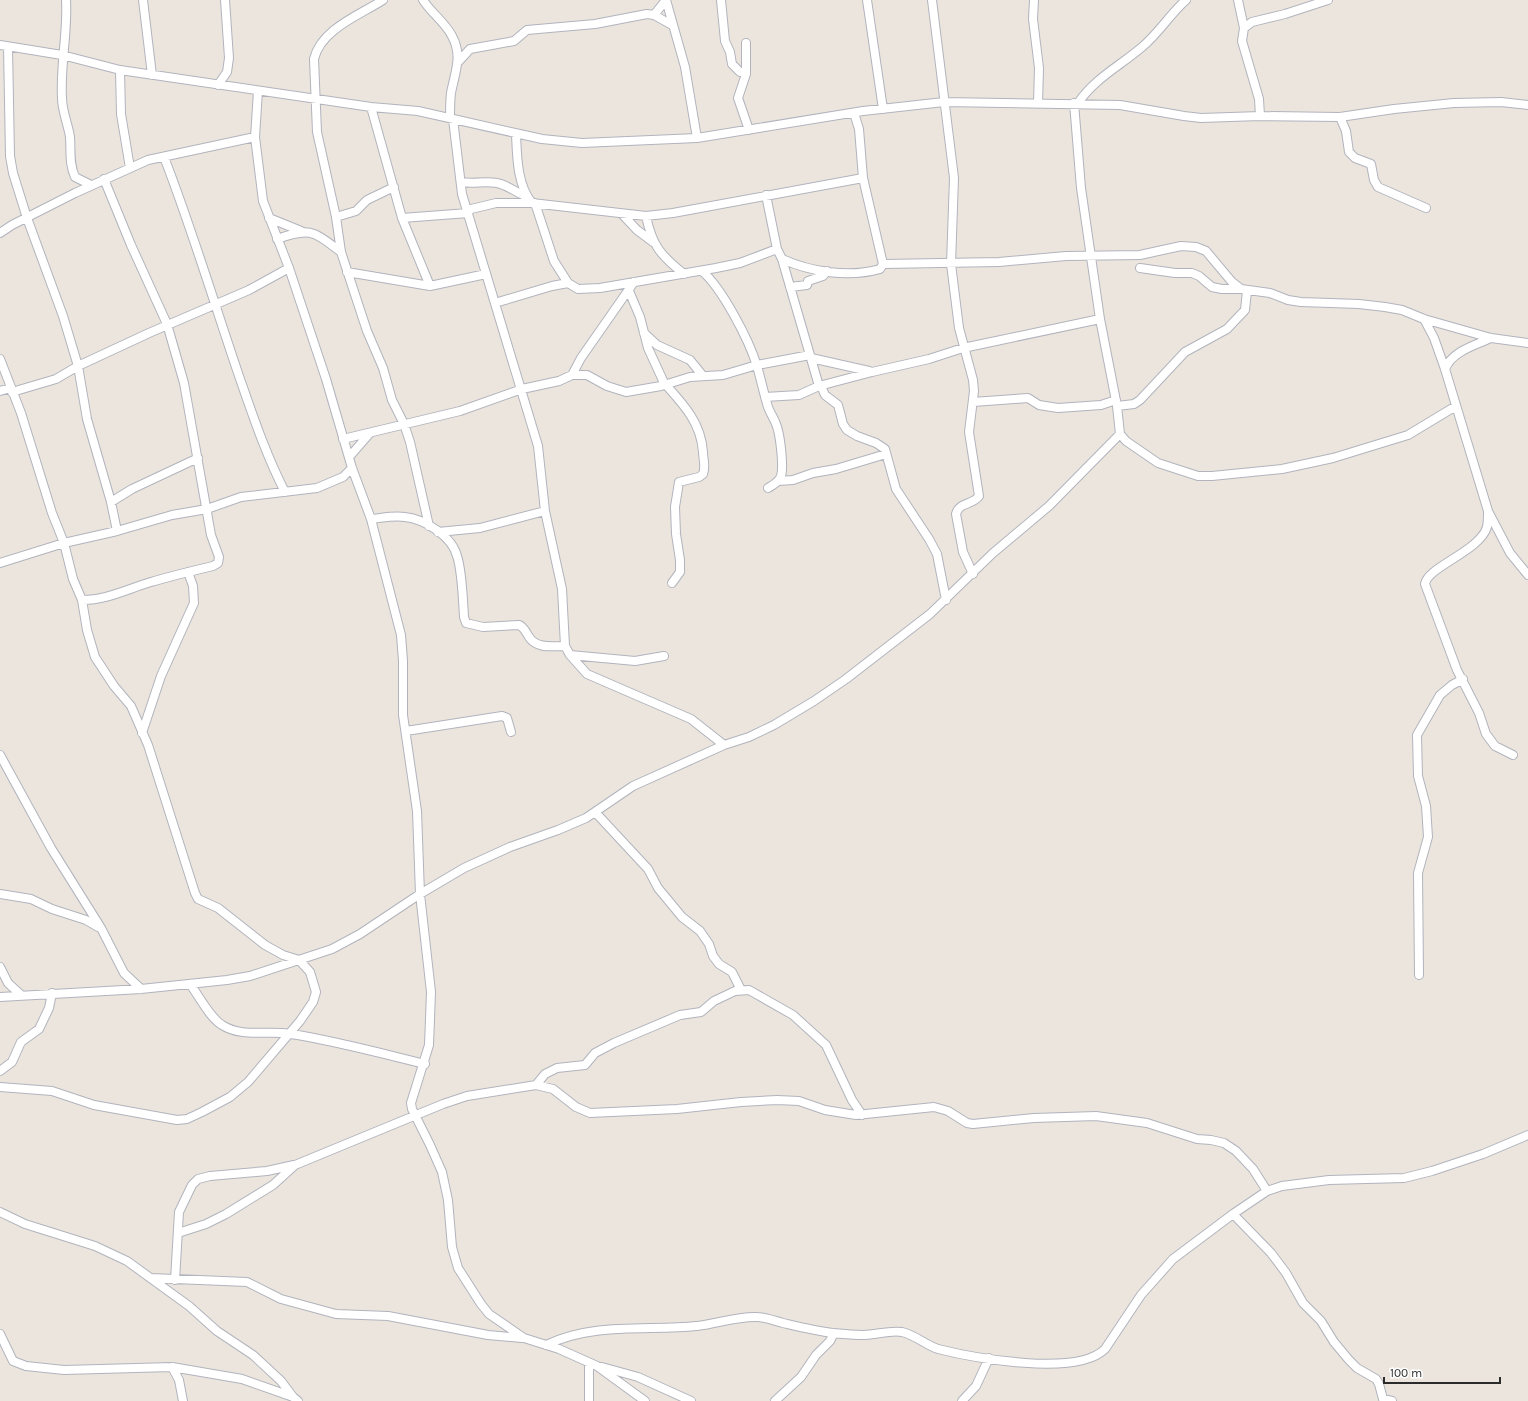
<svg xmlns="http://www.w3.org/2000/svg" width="1528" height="1401" viewBox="0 0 1528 1401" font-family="Karla,sans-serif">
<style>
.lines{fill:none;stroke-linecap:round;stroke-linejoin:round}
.minor-casing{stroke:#b1b4bd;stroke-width:10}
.minor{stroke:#fff;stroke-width:8}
</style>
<rect width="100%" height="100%" fill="#ece5dd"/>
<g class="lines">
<g class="minor-casing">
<path id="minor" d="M66 0C68 33 60 65 62 98 62 111 68 124 70 137 71 151 69 164 75 177L91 185
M143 0 152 75
M383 0C360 15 321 29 314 59L317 132 336 217 341 252 367 331 383 368 392 400 404 424 410 442 429 526
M423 0C431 13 445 22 452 36 463 56 455 72 451 93 450 101 450 110 450 118
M666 0 685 67 697 138
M721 0 725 41 730 52 732 64 740 72H746
M867 0 883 109
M932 0 954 178 951 264 959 328 973 380 974 391 969 432 979 496C973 505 959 502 956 514L963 552 973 574
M1034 0 1033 19 1039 68 1038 103
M1238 0 1244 28
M654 15 666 0
M746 43V74L738 98 749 130
M0 45 62 55 120 70 371 107 418 111 542 139 582 143 697 138 863 111 944 102 1120 105 1184 116 1201 118 1260 116 1340 117 1394 109 1454 103 1501 102 1528 105
M8 47 10 156 13 173 27 218 63 316 78 366 87 419 111 502 117 531
M459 61 470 49 514 41 527 30 595 24 647 14 654 15 672 25
M120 70 121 114 130 168
M218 85 227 72 229 58 225 0
M258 91 255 137 263 201 289 268 326 379 352 468 371 519 401 635 403 661V715L417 811 420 894 431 992 429 1045 411 1103 412 1109 430 1145 442 1172 448 1200 452 1247 458 1268 481 1304 489 1314 524 1338 559 1349 597 1366 645 1401
M1074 103 1081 188 1100 319 1117 406 1120 434 1126 441 1158 463 1198 476H1212L1282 469 1333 458 1408 435 1456 406
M1078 103C1095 78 1120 66 1142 47 1159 33 1170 14 1186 0
M371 107 402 218 430 286
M854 113 859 129 863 178 883 264 999 262 1066 256 1140 255 1181 246 1196 247 1206 251 1232 282 1241 289 1270 293 1288 300 1301 302 1359 304 1385 307 1402 310 1424 319 1491 338 1528 343
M1260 116 1259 99 1242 41 1244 28 1252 22 1285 14 1328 0
M1340 117 1346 131 1349 152 1355 158 1371 164 1374 180 1378 187 1426 208
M453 119 462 194 538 446 545 511 562 589 565 646 570 655 587 674 691 719 724 745
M516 134C517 156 517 185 532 203
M164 157C192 229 214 303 239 376 253 416 266 455 285 492
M461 182C473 184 485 181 497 183 508 185 516 193 526 196
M766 195 777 249 782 259 819 386
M535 203 554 261 568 283 578 289 600 288 716 268 740 263 777 249
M467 210 496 203H532L646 216 673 213 863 178
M622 214 637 230 653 242
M646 216C652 245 660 255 684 274
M336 217 356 211 367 200 394 187
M269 218 301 231
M402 218 468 213
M0 233 12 225 75 193 148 160 255 137
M277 239C311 227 313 231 341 252
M782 259C811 272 849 278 880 269L883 264
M1140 268 1175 273H1192L1199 276 1212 287 1222 289H1241
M702 271C722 288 749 340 757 366 761 380 764 394 768 407 770 413 774 418 776 424 780 433 784 466 781 476 779 482 773 485 768 488
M347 272 430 286 486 274
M790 287 807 285 808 281 823 276 827 271
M629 291 640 317 648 348 665 385
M495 303 552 286 568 283
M1424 319 1434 338 1445 369 1488 511 1510 553 1528 575
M644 333 657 345 690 360 703 376
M811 358 869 371
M0 359 21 413 52 513 64 543 73 579 82 600 87 630 95 657 114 686 131 706 148 745 195 893 198 899 218 908 265 945 283 955 299 960 310 972 316 992 313 1002 300 1021 248 1082 230 1097 202 1112 187 1119 177 1120 94 1105 52 1091 0 1087
M1445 369C1452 351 1476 345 1491 338
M572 375 581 358 634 282
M666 385C684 405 701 423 703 452 703 459 706 466 703 474L699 477 679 482 675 507 676 534 680 560V572L672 583
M821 386 825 395 838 405 843 424 847 430 857 436 876 443 885 449 896 489 929 539 937 554 946 600
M0 391 11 388
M12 392 56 379 78 366 149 333 249 290 289 268
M765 397 799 395 819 386 872 372 929 359 963 348 1100 319
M973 402 1028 398 1039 405 1058 408 1101 405 1116 400
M1117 406 1134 404 1140 400 1185 352 1227 329 1245 310 1247 291
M343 439 460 411 522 389 559 381 572 375H587L607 386 626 392 661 386 690 377 723 375 757 365 810 355
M350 456 370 433
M778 481 793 480 813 473 836 469 886 454
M111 502 132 489 198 458
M1488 511C1488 516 1488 522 1487 527 1480 551 1427 567 1425 584L1457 670 1479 713 1486 734 1495 746 1513 755
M371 519C382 518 394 515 405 517 424 519 452 536 457 556 462 570 463 601 464 617L466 623 483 627 519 625C524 627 526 632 529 637 537 649 552 646 565 646
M438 532 480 528 545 511
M0 563 64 543 117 531 172 515 207 509 241 497 317 488 343 477 352 468
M82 600C107 600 127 589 151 582 171 576 192 571 213 566L218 563 219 557 211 535 184 383 167 324 131 245 104 179
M570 655 635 661 664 656
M406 731 502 716 507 718 511 732
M142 733 161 676 194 603 193 586 188 572
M0 755 51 848 101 928 124 973 141 989
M595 812 648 869 658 888 682 917 700 931 709 944 713 956 719 964 732 972 741 990
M0 894 31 899 52 909 86 920 98 927
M0 967 8 983 21 995
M1419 975 1418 873 1428 837 1426 806 1418 776 1417 735 1440 695 1452 685 1463 679
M190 984C199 996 210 1018 222 1025 242 1038 268 1030 291 1034 336 1041 380 1053 425 1064
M0 997 141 989 227 980 250 976 332 949 360 934 420 894 464 868 510 847 558 830 586 818 633 786 724 745 749 737 774 725 814 701 846 679 930 614 993 553 1049 506 1120 434
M0 1071 12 1062 21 1042 39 1029 49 1008 52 993
M536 1085 545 1074 557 1068 585 1065 595 1053 614 1043 680 1015 701 1012 714 1001 735 991 749 990 793 1015 826 1045 852 1100 862 1115
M0 1212 25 1224 95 1246 127 1261 189 1306 217 1331 253 1355 281 1381 293 1397
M1233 1214 1271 1253 1286 1273 1303 1303 1321 1321 1334 1342 1349 1360 1357 1368 1376 1379 1379 1384 1383 1399 1392 1401
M178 1233 206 1224 226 1214 273 1185 295 1165 443 1104 467 1096 536 1085 553 1089 576 1107 590 1113 677 1109 741 1102 777 1100 799 1101 825 1110 856 1115 934 1107 948 1111 967 1123 973 1124 1034 1118 1096 1116 1147 1123 1197 1139 1211 1140 1224 1143 1236 1151 1253 1169 1267 1191
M151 1278 247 1282 281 1299 336 1314 388 1316 488 1335 522 1338
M175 1280 179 1212 192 1185 198 1179 210 1176 267 1171 294 1165
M0 1334 13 1361 26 1366 64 1370 172 1367 242 1379 293 1397 298 1401
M546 1345C593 1322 647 1331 697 1326 717 1324 737 1316 757 1317 765 1317 775 1321 783 1323 800 1327 816 1331 833 1333 843 1334 854 1335 863 1335 876 1335 889 1330 902 1332 915 1335 926 1345 938 1349 974 1358 1077 1377 1105 1349L1141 1295 1173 1259 1233 1214 1267 1191 1282 1186 1329 1180 1404 1178 1432 1171 1483 1154 1528 1135
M172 1367 179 1380 183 1401
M602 1367 638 1377 691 1401
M589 1401V1363
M775 1401 801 1377 816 1355 830 1341 834 1333
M962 1401 976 1386 989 1358"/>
</g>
<use href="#minor" class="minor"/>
</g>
<path d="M1384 1377v6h116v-6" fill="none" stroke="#2b2b2b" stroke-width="2"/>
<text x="1390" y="1377" font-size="12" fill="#2b2b2b" stroke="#ffffff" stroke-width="3" paint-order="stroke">100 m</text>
</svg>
